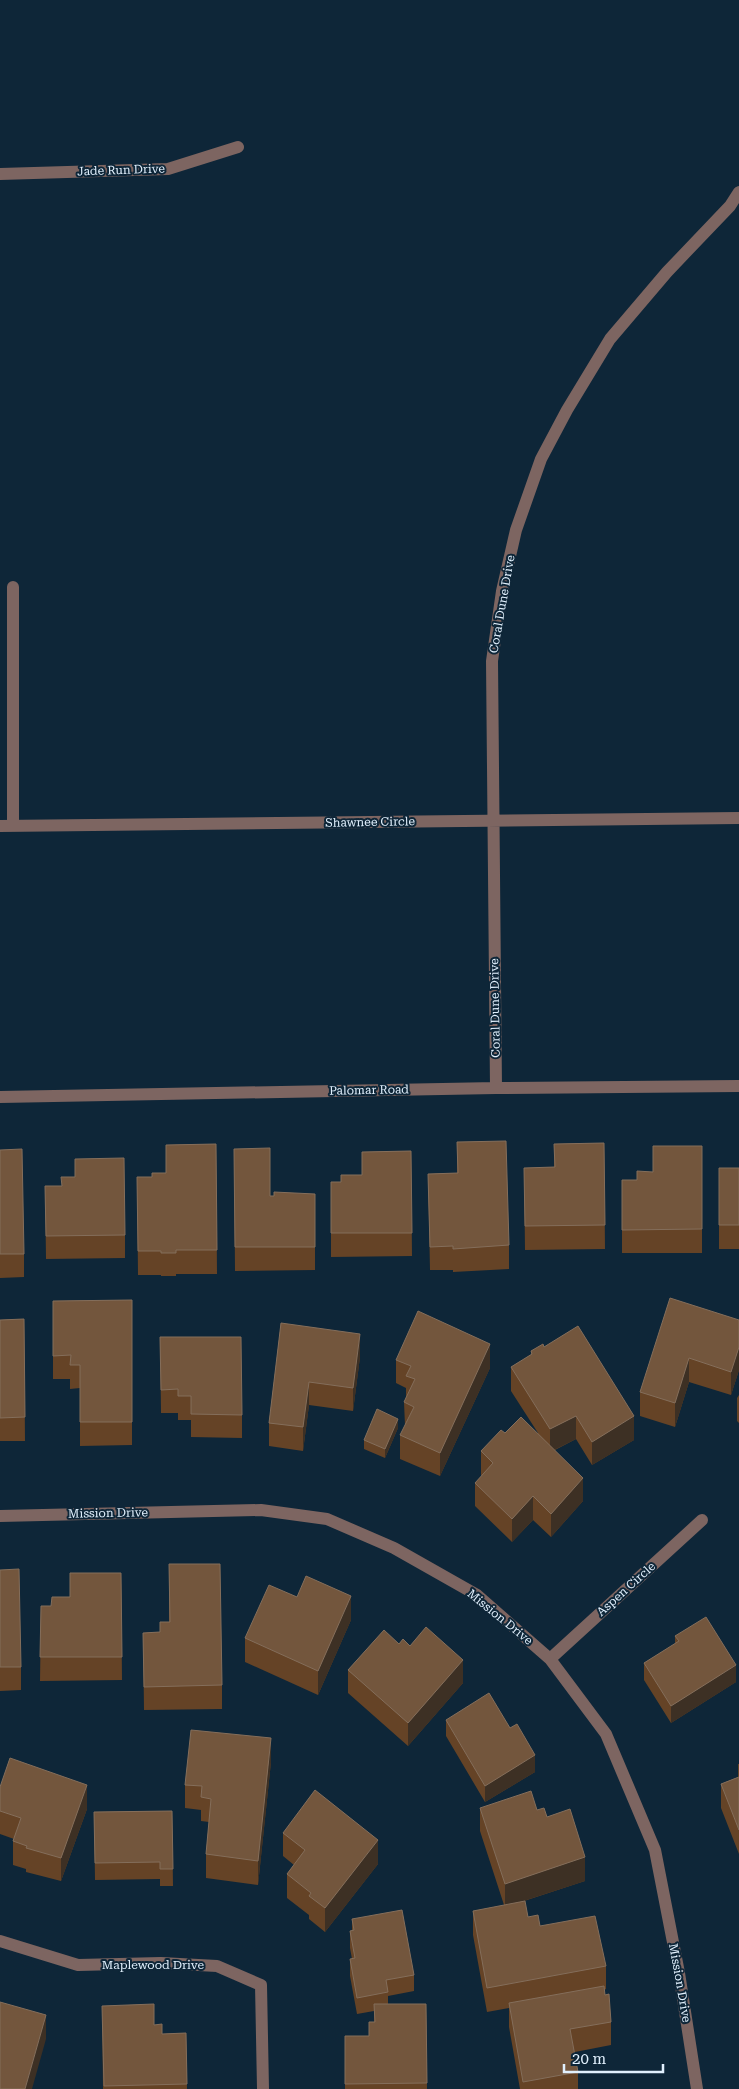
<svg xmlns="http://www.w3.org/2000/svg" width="739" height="2089" viewBox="0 0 739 2089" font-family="'Roboto Serif',serif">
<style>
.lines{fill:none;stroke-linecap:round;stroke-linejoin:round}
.minor{stroke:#7d6561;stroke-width:12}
.wall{fill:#654326}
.shaded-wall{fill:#3d3024}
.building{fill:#73563d;stroke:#846e5b}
.labels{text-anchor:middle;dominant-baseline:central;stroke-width:4;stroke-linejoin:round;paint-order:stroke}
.street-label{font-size:12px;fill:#e1f0fd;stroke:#0e2638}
</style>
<rect width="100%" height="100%" fill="#0e2638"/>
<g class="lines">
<path class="minor" d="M0 174 168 169 238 147
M0 826 739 818
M13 826V587
M496 1088 492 661 502 591 516 530 541 459 567 410 610 339 667 272 730 206 739 192
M0 1097 496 1088 739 1086
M0 1516 261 1510 327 1519 394 1548 477 1595 550 1659 606 1734 655 1850 679 1973 697 2089
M550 1659 702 1520
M0 1941 78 1965 161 1963 217 1966 261 1985 263 2089"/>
</g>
<path class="wall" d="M457 1142 509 1245V1269L453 1272V1270H430L428 1174 457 1173Z
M604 1143 605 1249 525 1250 524 1168 554 1167V1144Z
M216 1144 217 1274H176V1276H161V1275H138L137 1177H152L166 1173V1145Z
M702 1146V1253H622V1180H637Z
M234 1149 270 1196 315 1194V1270L235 1271Z
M0 1150 24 1254V1277L0 1278Z
M411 1151 412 1256 331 1257V1182H341L362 1175V1152Z
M719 1168H739V1249H719Z
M45 1186 125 1235V1258L46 1259Z
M132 1300V1445L80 1446V1388L70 1389V1379H53V1301Z
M24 1319 25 1441H0V1320Z
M739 1320V1370L731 1395 689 1382 675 1427 640 1416V1392Z
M281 1323 360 1357 353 1411 309 1405 303 1451 269 1446V1423Z
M160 1337 242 1415V1438L191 1437V1420H178V1413H161Z
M544 1347 634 1440 592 1465 576 1439 555 1450 583 1501 551 1537 533 1520 512 1542 475 1506V1483L482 1476 481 1475V1451L505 1433H538L511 1391V1367L531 1355V1351Z
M396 1360 490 1368 440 1476 400 1459V1435L405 1426 404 1402 406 1397V1388L396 1383Z
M739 1395V1423L737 1421V1398Z
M398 1428 385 1458 364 1449V1440Z
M169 1564 222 1685V1709L144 1710 143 1633 160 1632 169 1622Z
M0 1570 21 1667V1690L0 1691Z
M121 1573 122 1680 40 1681 41 1606H51Z
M297 1597 351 1620 318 1695 245 1662V1638Z
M675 1636 736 1682 671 1723 644 1680V1663L675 1644Z
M399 1644 410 1646 463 1683 408 1746 348 1693V1670Z
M446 1720 535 1772 485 1802 446 1736Z
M271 1762 258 1885 206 1878V1854L209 1822 201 1821V1810L185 1808V1785Z
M738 1764H739V1854L721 1808V1784L738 1777Z
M0 1787 87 1809 61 1881 26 1872V1869L13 1865V1841L14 1839 0 1834Z
M480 1808 537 1810 547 1817 585 1881 521 1902 528 1917 540 1926 606 1966V1989L604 1990 611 2022V2045L575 2052 578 2072V2089H520L509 2027V2008L487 2012 473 1935V1911L504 1905 480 1831Z
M172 1811 173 1886H160V1879L95 1880 94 1812Z
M283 1833 378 1864 325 1932 309 1919V1915L287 1898V1874L294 1865 283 1856Z
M352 1919 414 1975V1991L388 1996V2004H426L427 2089H345V2036H369L374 2022V2011L357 2014 350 1976V1959H352L350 1948V1931H352Z
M102 2006 154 2025 162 2034 186 2033 187 2089H103Z"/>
<path class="shaded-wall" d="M360 1334V1357L353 1411V1388Z
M490 1344V1368L440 1476V1453Z
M739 1347V1370L731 1395V1372Z
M689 1358V1382L675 1427V1403Z
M309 1382V1405L303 1451V1427Z
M576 1416V1439L550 1452V1429Z
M634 1416V1440L592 1465V1442Z
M398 1419V1428L385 1458V1449Z
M583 1478V1501L551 1537V1514Z
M533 1496V1520L512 1542V1519Z
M351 1596V1620L318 1695V1671Z
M463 1660V1683L408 1746V1723Z
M736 1665V1682L671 1723V1706Z
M271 1738V1762L258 1885V1861Z
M535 1755V1772L485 1802V1786Z
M87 1785V1809L61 1881V1858Z
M378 1840V1864L325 1932V1908Z
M585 1857V1881L505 1907V1884Z
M46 2015V2039L32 2089H25Z"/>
<path class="building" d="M506 1141 509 1245 453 1249V1246L430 1247 428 1174 458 1173 457 1142Z
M604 1143 605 1225 525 1226 524 1168 555 1167 554 1144Z
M216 1144 217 1250H176V1253H161V1251H138L137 1177H152V1173H166V1145Z
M653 1146H702V1229L622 1230V1180H637V1171L653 1172Z
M270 1148V1196H274V1192L315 1194V1247H235L234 1149Z
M22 1149 24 1254H0V1150Z
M411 1151 412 1233H331V1182H341V1175H362V1152Z
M124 1158 125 1235 46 1236 45 1186H62L61 1177H75V1159Z
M719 1168H739V1225H719Z
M670 1298 739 1320V1347L731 1372 689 1358 675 1403 640 1392Z
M132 1300V1422H80V1365H70L71 1355 53 1356V1301Z
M418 1311 490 1344 440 1453 400 1435 414 1407 404 1402 415 1379 406 1376 411 1366 396 1360Z
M24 1319 25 1417 0 1418V1320Z
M281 1323 360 1334 353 1388 309 1382 303 1427 269 1423Z
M578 1326 634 1416 592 1442 576 1416 550 1429 511 1367 532 1354 531 1351 543 1344 544 1347Z
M160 1337H241L242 1415 191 1414V1396H178V1389L161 1390Z
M377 1409 398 1419 385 1449 364 1440Z
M521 1417 583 1478 551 1514 533 1496 512 1519 475 1483 493 1463 481 1451 501 1430 505 1433Z
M169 1564H220L222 1685 144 1687 143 1633 160 1632V1622H170Z
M19 1569 21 1667H0V1570Z
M70 1573H121L122 1657H40L41 1606H51L52 1597H70Z
M306 1576 351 1596 318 1671 245 1638 269 1585 297 1597Z
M706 1617 736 1665 671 1706 644 1663 679 1641 675 1636Z
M426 1627 463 1660 408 1723 348 1670 384 1630 399 1644 403 1639 410 1646Z
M489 1693 510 1728 517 1724 535 1755 485 1786 446 1720Z
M191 1730 271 1738 258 1861 206 1854 211 1799 201 1797 202 1786 185 1785Z
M10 1758 87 1785 61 1858 26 1848 27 1846 13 1841 21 1818 0 1811V1787Z
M739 1777V1830L721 1784Z
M315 1790 378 1840 325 1908 309 1896 311 1893 287 1874 305 1850 283 1833Z
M531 1791 537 1810 544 1808 547 1817 570 1809 585 1857 505 1884 480 1808Z
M172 1811 173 1869H160V1862L95 1863 94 1812Z
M525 1901 528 1917 538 1915 540 1926 595 1916 606 1966 487 1988 473 1911Z
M402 1910 414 1975 386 1980 388 1992 357 1998 350 1959 355 1958 350 1931 354 1930 352 1919Z
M604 1986 605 1995 609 1994 611 2022 570 2029 578 2072 523 2082 509 2003Z
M0 2002 46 2015 25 2089H0Z
M154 2004V2025L162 2024V2034L186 2033 187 2084 104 2086 102 2006Z
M374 2004H426L427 2083 345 2084V2036H369V2022H375Z"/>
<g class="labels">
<g class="street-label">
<text transform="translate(121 170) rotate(-2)">Jade Run Drive</text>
<text transform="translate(502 604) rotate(-80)">Coral Dune Drive</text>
<text transform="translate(370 822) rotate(-1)">Shawnee Circle</text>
<text transform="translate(495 1008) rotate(-91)">Coral Dune Drive</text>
<text transform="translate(369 1090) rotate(-1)">Palomar Road</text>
<text transform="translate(108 1513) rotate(-1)">Mission Drive</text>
<text transform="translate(626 1589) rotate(-42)">Aspen Circle</text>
<text transform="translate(500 1617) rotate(39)">Mission Drive</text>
<text x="153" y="1965">Maplewood Drive</text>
<text transform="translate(680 1983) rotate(80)">Mission Drive</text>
</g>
</g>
<path d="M564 2064v8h99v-8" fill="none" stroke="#e1f0fd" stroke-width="2.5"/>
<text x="572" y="2064" font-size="15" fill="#e1f0fd" stroke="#0e2638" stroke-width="4" paint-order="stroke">20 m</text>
</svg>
